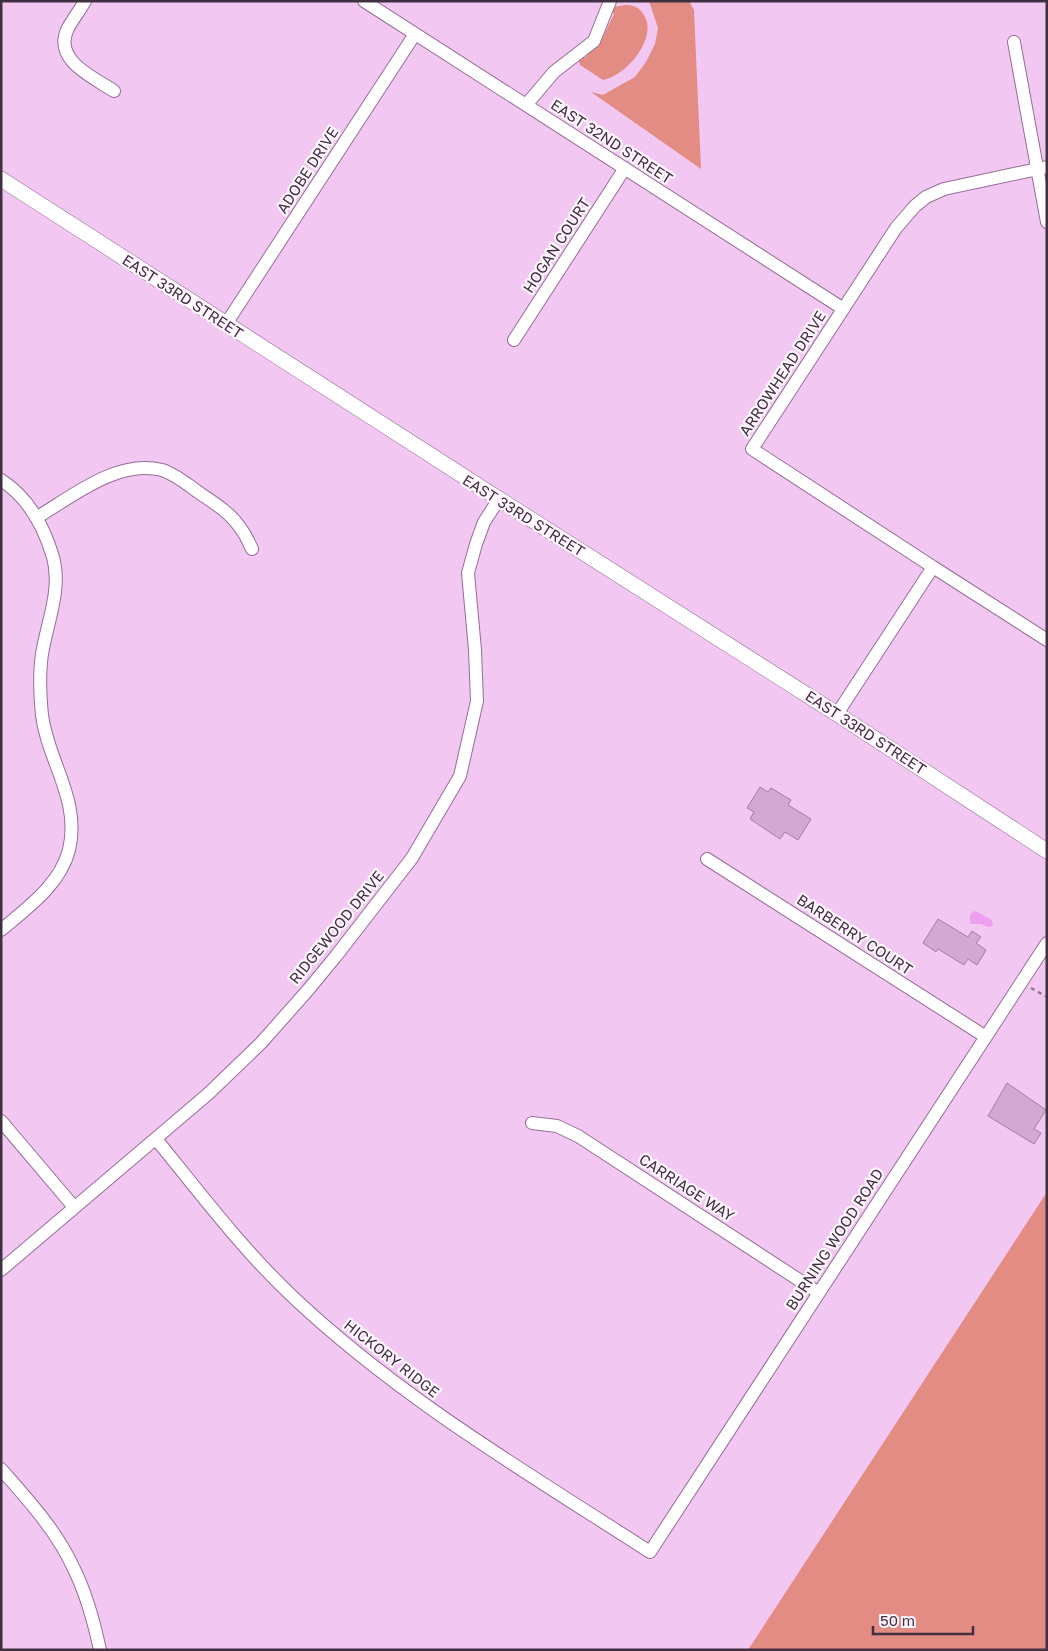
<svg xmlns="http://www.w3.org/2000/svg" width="1048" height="1651" viewBox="0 0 1048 1651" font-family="'Golos Text',sans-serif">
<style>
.green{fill:#e38c84}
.water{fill:#eea0f0}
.building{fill:#d2a9d2;stroke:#a47da4}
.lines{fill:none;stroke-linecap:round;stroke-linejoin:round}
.minor-casing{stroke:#946e95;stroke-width:14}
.tertiary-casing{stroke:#946e95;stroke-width:16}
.path{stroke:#977a98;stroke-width:2.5;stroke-dasharray:4 4;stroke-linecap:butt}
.minor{stroke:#fff;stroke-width:12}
.tertiary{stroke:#fff;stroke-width:15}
.labels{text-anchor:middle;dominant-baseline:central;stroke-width:4.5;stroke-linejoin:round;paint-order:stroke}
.street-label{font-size:15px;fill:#413041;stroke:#fff6ff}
</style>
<rect width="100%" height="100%" fill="#f2c8f3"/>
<path class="green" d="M649 1H689L694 10 701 169 591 92 603 95 617 87 635 77 646 62 655 44 658 28Z
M625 5C632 5 637 6 642 12 661 35 627 76 603 80L580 65 577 54 585 58 603 37 614 14 608 8Z
M1047 1192V1650H748Z"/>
<path class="water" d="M976 911 992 920 993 926 988 927 981 924H971C968 918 970 912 976 911Z"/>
<path class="building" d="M760 787 768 792 771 788 791 800 788 805 811 819 798 840 785 832 780 839 750 819 754 812 747 808Z
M938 919 968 937 972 931 981 937 976 943 986 950 977 965 968 959 964 965 938 949 936 952 923 943Z
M1007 1083 1046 1110 1034 1129 1041 1133 1034 1144 988 1116Z"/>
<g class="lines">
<g class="minor-casing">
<path id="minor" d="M85 1C80 10 73 19 68 28 52 60 93 77 114 91
M364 1 842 308
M1014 42 1047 222
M526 105 554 72 594 41 610 1
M226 324 415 34
M514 340 625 168
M1 480C28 497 44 527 53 557 62 590 47 622 42 654 39 674 40 695 42 715 48 762 81 800 69 850 60 885 27 908 1 930
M36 518C73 496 117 459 162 470 175 474 187 484 198 492 213 502 231 513 241 529 246 535 249 543 252 549
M933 567 1047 640
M837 714 933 567 752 449 896 228 915 206 926 197 944 189 1047 167
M707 859 986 1037
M1 1121 74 1207
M532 1123 557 1126 578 1136 819 1293
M156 1139C200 1193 242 1249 293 1297 400 1398 526 1472 650 1552L1047 943
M1 1270 208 1094 261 1043 308 990 336 956 412 858 460 776 477 701 475 650 468 573 476 544 484 522 499 499
M1 1469C28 1500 57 1531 74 1569 87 1595 94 1622 100 1650"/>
</g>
<g class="tertiary-casing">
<path id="tertiary" d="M1 179 499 499 837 714 1047 851"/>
</g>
<path class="path" d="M1031 988 1047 997"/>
<use href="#minor" class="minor"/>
<use href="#tertiary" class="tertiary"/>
</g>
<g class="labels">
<g class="street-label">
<text transform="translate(612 141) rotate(33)">EAST 32ND STREET</text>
<text transform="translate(307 170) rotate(-57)">ADOBE DRIVE</text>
<text transform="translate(556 245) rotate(-57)">HOGAN COURT</text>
<text transform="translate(183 296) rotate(33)">EAST 33RD STREET</text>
<text transform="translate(782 373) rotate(-57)">ARROWHEAD DRIVE</text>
<text transform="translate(524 515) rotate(32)">EAST 33RD STREET</text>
<text transform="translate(866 732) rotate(33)">EAST 33RD STREET</text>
<text transform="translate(336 927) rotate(-51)">RIDGEWOOD DRIVE</text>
<text transform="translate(855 934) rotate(33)">BARBERRY COURT</text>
<text transform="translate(687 1187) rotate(33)">CARRIAGE WAY</text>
<text transform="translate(834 1239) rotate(-57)">BURNING WOOD ROAD</text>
<text transform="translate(392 1358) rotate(38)">HICKORY RIDGE</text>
</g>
</g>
<rect width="1048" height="1651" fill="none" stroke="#413041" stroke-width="5"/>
<path d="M873 1626v8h100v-8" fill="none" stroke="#413041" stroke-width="2.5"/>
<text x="880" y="1626" font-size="15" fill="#413041" stroke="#fff6ff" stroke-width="4" paint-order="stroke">50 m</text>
</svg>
